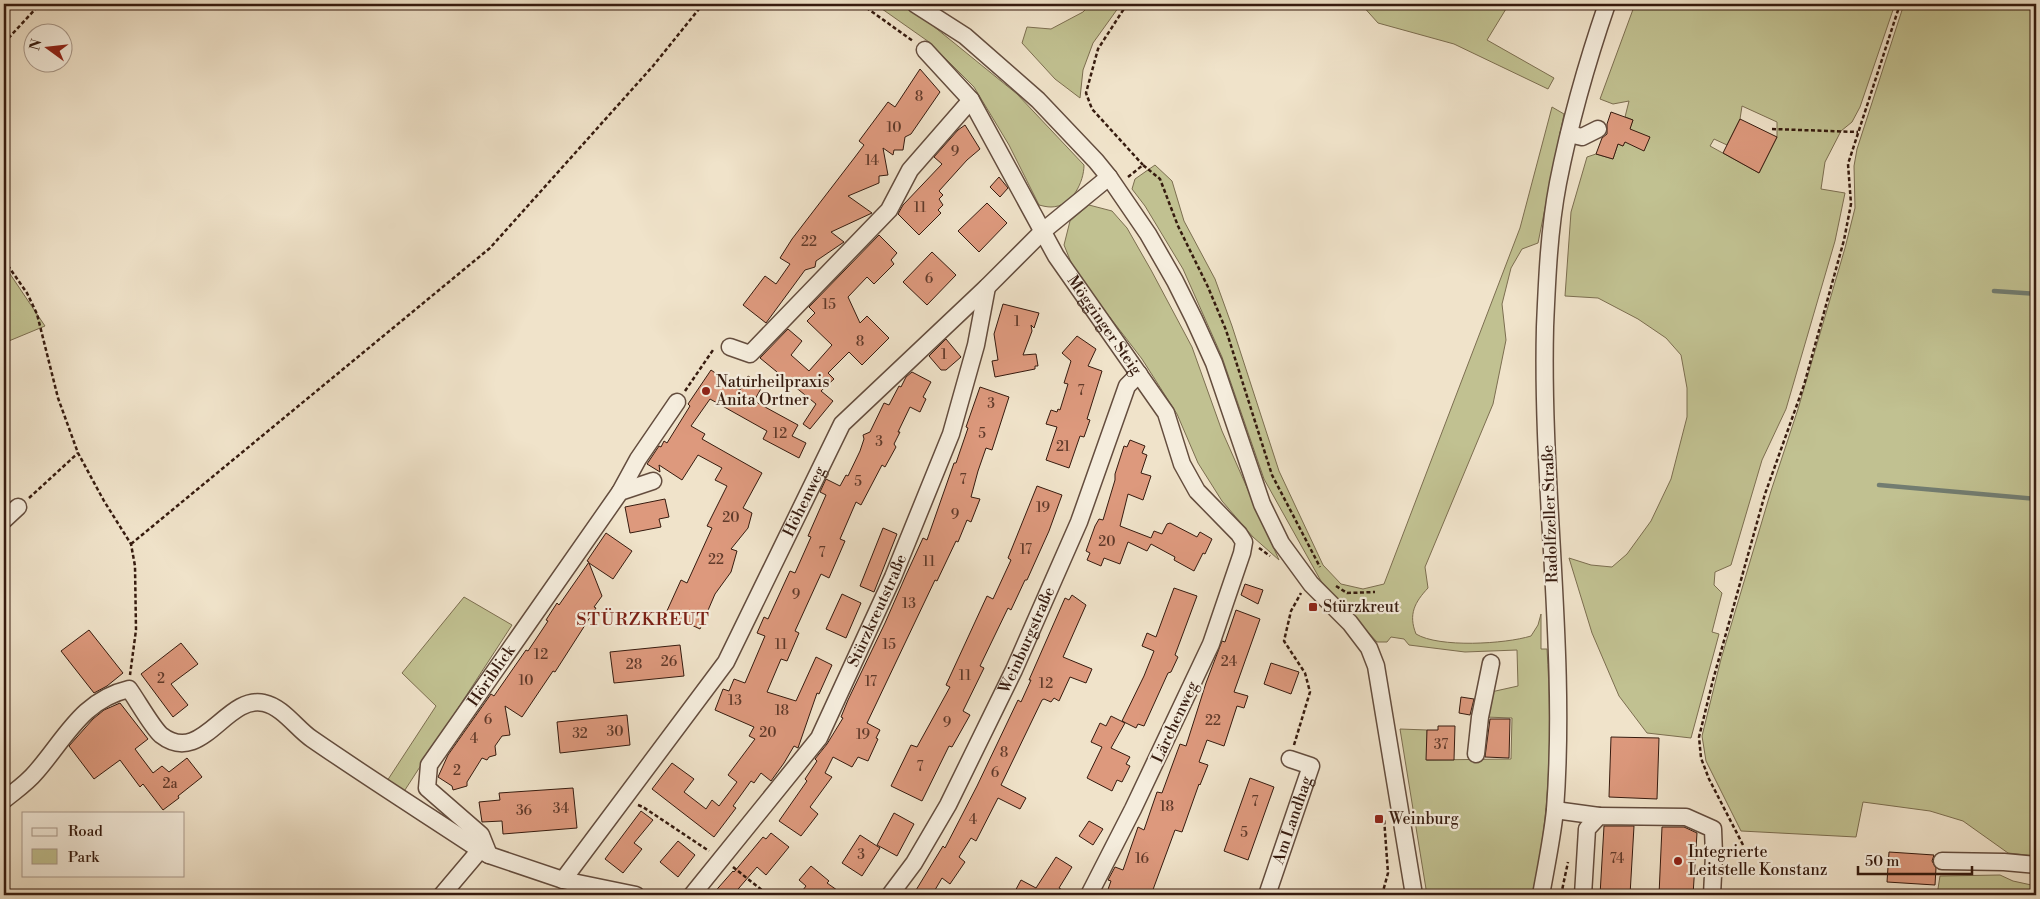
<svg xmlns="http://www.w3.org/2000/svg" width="2040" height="899" viewBox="0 0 2040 899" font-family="'Libre Bodoni',serif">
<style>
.green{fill:#c1c191;stroke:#7c6e50;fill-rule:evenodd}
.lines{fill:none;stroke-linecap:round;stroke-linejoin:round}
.stream{stroke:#727d71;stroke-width:4.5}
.building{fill:#dd997d;stroke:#361b0f}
.minor-casing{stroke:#644d3e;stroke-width:19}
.path{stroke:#361b0f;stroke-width:2.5;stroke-dasharray:4 2.5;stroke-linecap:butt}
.minor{stroke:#f5eddd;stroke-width:16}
.poi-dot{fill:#8f2418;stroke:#f5eddd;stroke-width:2}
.labels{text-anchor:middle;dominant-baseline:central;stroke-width:4.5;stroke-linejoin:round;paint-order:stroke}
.number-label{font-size:14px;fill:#603a2a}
.street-label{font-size:16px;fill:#361b0f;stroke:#f5eddd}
.poi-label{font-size:16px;fill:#361b0f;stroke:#f5eddd;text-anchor:start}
.neighbourhood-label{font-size:18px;letter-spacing:1px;fill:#7a1f14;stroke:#f5eddd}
</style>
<rect width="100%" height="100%" fill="#f0e3ca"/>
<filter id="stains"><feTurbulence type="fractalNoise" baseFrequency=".004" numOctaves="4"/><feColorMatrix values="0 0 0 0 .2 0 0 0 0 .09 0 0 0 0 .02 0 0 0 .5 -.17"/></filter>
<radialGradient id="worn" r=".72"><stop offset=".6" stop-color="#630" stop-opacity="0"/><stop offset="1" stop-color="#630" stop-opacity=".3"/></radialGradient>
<path class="green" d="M875 4H901L932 25 1017 94 1084 165C1084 182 1072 207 1051 207 1047 207 1043 206 1039 205L1009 145 974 87 929 42Z
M1091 4H1121L1093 43 1083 70 1080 98 1055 79 1022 43 1027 27 1051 29 1083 12Z
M1361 4H1509L1487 40 1554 78 1548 89 1454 44 1378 23Z
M1635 4H1895L1860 107 1852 122 1841 131 1825 162 1821 189 1845 193 1835 241 1786 409 1762 460 1731 565 1715 572 1714 585 1722 593 1712 632 1719 634 1691 738 1647 733 1619 696 1592 633 1569 558 1591 565 1612 567 1627 554 1651 521 1671 479 1687 417V388L1681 355 1666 338 1638 319 1598 298 1565 296 1571 212 1587 157 1596 154 1613 159 1618 144 1623 146 1633 120 1625 117 1629 101 1613 104 1600 99ZM1742 106 1777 122V137L1759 173 1710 146 1714 139 1727 145 1740 119Z
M1904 4H2036V856L2008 853 1963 821 1930 811 1863 802 1856 837 1741 831 1706 761 1702 736 1721 659 1771 491 1798 409 1845 248 1855 208 1854 166 1857 149Z
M1552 107 1564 114 1538 243 1522 249 1511 268 1502 304 1506 340 1493 404 1425 567 1428 588C1415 602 1408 614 1416 634 1439 648 1505 644 1531 636L1538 625 1541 614V649H1547C1552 731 1551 815 1532 895H1427L1400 729 1427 730V760L1511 759 1512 718 1485 717 1491 692 1518 686 1517 650 1465 652 1409 645 1404 639 1391 637 1387 642H1377L1321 581 1264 479 1222 357 1183 269 1145 206 1132 189 1135 179 1155 165 1172 181 1184 221 1215 279 1232 326 1279 471 1323 565 1341 584 1363 589 1384 584 1520 228Z
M1089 205 1112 211 1127 228 1151 270 1192 347 1222 431 1279 560 1253 537 1222 501 1198 463 1177 414 1142 359 1075 272 1064 245 1070 221Z
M4 265 45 326 4 343Z
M464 597 512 625 403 793 387 781 436 706 402 673Z
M2000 875 2013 881 2036 886V895H1892L1890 893 1937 895 1940 876Z"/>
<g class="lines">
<path class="stream" d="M1994 291 2036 294
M1879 485 2036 499"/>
</g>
<path class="building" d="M920 69 940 92 911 134 905 137 903 150H894L893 155 883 148 888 175 879 176V183L848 196 872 213 831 232 844 242 816 261 815 267 805 270 766 323 743 305 765 276 776 284 790 264 780 258 792 239 855 157 864 145 859 141 888 102 895 107Z
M1611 112 1633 120 1630 129 1650 137 1644 151 1625 142 1623 146 1618 144 1613 159 1596 154 1602 138 1607 134V124Z
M1740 119 1777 137 1759 173 1723 153Z
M965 125 980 149 967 160 939 191 943 195 939 199 943 205 938 210 941 213 919 235 898 214 903 205 942 164 934 157 958 130Z
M999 177 1008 188 1000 197 990 187Z
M987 203 1007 223 979 252 958 231Z
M879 235 897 253 891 260 894 264 874 284 867 277 848 297 860 323 867 316 889 338 862 365 849 352 828 373 834 379 821 391 833 401 810 429 803 424 816 404 760 358 788 329 802 341 791 355 809 371 832 345 807 321 815 313 809 307Z
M932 252 956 275 927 305 903 282Z
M1003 304 1039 313 1034 328 1031 325 1032 331 1023 355 1036 354 1038 366H1035V369L995 377 992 361 998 360 994 334Z
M1077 336 1096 349 1088 366 1102 371 1087 419 1090 420 1084 437 1080 436 1069 468 1046 460 1057 427 1046 424 1051 410 1057 412 1058 409 1060 410 1068 384 1064 383 1071 361 1062 353Z
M946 339 961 357 946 370H941L929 356Z
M711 370 740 390 748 376 763 385 754 401 798 425 792 436 806 443 799 458 763 439 767 431 710 399 691 426 705 434 702 439 762 473 743 508 752 513 748 528 731 549 737 551 731 572 715 594 700 629 666 613 681 580 687 583 712 528 707 526 727 486 715 480 722 468 698 455 682 480 659 465 660 472 647 464 659 446 661 447 664 441 667 443 690 406 688 404Z
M912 372 931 382 923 397 926 399 920 412 910 407 898 432H900L894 444 896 447 885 467 882 465 861 505 856 502 840 539 845 541 829 578 821 574 795 631 799 633 787 661 781 659 767 692 796 701 816 657 832 665 819 694 817 693 798 748 794 746 784 763 771 781 761 773 754 783 751 781 733 806 736 808 714 837 652 789 672 763 694 779 684 792 706 809 712 800 719 806 737 782 728 775 755 739 749 736 754 727 715 710 723 689 729 691 734 679 745 683 765 636 757 633 764 617 768 619 790 571 795 573 811 537 808 536 826 495 820 492 826 479 840 486 846 475 848 476 860 451 864 439 863 435 870 432 884 403 889 405 899 386 901 387 906 377Z
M980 387 1009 397 992 450 986 448 978 471 971 497 980 499 971 522 967 520 958 542 956 541 937 581 935 580 867 723 880 730 876 738 878 739 868 761 858 757 852 767 833 757 825 773 832 777 810 807 818 814 801 836 779 821 807 781 805 779 817 761 815 759 827 744 843 718 841 717 848 700 885 623 906 575 923 538 927 540 954 463H956L968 428 966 427Z
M1130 440 1145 446 1142 453 1147 455 1141 473 1151 476 1143 500 1128 494 1120 526 1151 538 1154 531 1162 534 1167 524 1170 523 1197 537 1200 532 1212 539 1205 554 1203 553 1194 571 1174 560 1175 557 1151 544 1147 551 1128 542 1120 564 1104 558 1101 566 1087 560 1090 553 1086 551 1095 526 1099 519 1103 520 1115 480V474L1124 446 1127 447Z
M1037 486 1062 495 1049 531 1027 580H1025L1011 610 1008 608 980 666 984 668 963 711 970 715 952 747 949 746 922 801 891 786 911 745 917 747 950 687 946 685 987 596 993 599 1011 560 1008 558Z
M665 499 669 517 659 519 661 527 630 533 625 507Z
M883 528 897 534 874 592 860 586Z
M606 533 632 551 613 579 589 563 602 596 594 607 596 608 555 672 553 671 522 717 505 706 510 735 502 736 495 746 496 755 489 757 487 760 482 758 467 782V786L453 790 452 786 438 777 448 755 491 694 494 696 526 650 528 651 548 621 546 620 557 603 559 605 589 562 587 561Z
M1245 584 1263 590 1258 604 1241 595Z
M1174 588 1197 596 1175 655 1178 657 1171 672 1168 673 1144 726 1138 724 1136 728 1122 721 1144 676 1154 651 1142 646 1147 633 1156 637Z
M842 594 861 603 846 638 826 629Z
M1072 595 1086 605 1063 657 1092 669 1086 683 1070 677 1059 701 1054 698 1051 702 1044 699 1042 700 1001 785 1026 798 1020 809 998 798 976 841 971 838 959 857 965 862 950 884 942 878 932 895H913L943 846 945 848 977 786 1018 700 1021 702 1031 680H1029L1065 598 1069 600Z
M1236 610 1260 619 1234 692 1248 696 1244 708 1237 706 1224 746 1207 740 1199 762 1208 765 1200 785 1199 784 1182 832 1175 830 1151 895H1106L1111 881 1108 880 1115 867 1123 870 1138 827 1144 830 1157 792 1162 793 1180 744 1186 746 1206 683 1222 641 1225 642Z
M89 630 123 673 107 686 94 693 61 651Z
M181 643 198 664 171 684 188 705 173 717 141 674Z
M680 645 684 676 614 683 610 652Z
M1271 663 1299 672 1291 694 1264 684Z
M1461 697 1474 699 1470 715 1459 713Z
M120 703 148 739 135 749 153 773 162 766 169 772 187 758 202 777 178 796 179 798 163 810 143 784 140 787 120 760 94 779 69 746 93 719 104 710Z
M627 715 630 745 560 753 557 722Z
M1111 716 1125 723 1111 748 1130 757 1126 764 1130 766 1122 782 1117 780 1112 791 1087 778 1102 747 1091 742 1100 723 1106 726Z
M1490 719H1510L1509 758 1485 757Z
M1438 726H1455L1454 760H1426L1427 730H1438Z
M1611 737 1659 738 1657 799 1609 797Z
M1250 778 1274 787 1248 860 1224 851Z
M573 788 577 828 503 834 502 821 482 822 479 802 500 800 499 793Z
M641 811 653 820 634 843 642 849 623 873 605 859Z
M894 813 914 824 897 856 877 845Z
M1089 821 1103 829 1093 845 1079 836Z
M1604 826H1634L1630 895H1600Z
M1662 827H1684L1697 833 1693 895H1659Z
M771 833 789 847 766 875 757 867 733 895H712L733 871 734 872 763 837 766 839Z
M860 835 880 848 862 876 842 863Z
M678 841 695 855 678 877 660 862Z
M1889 852 1934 855 1932 861 1936 868 1935 885 1887 882Z
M1056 857 1072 867 1059 888 1071 895H1013L1021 880 1036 888Z
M811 866 829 881 827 883 844 895H799L806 886 799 880Z"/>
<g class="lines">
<g class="minor-casing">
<g id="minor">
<path d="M915 4 965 36 1038 100 1096 161 1109 177 1148 234 1175 281 1194 319 1214 363 1262 504 1281 543 1311 584 1350 623 1369 648 1376 666 1414 895"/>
<path id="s1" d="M925 50 971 100 1056 256 1166 413 1182 464 1197 491 1239 534 1244 542 1242 553 1211 644 1133 809 1089 895"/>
<path d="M1569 134 1582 137 1598 129"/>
<path d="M730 347 750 354 889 210 910 170 971 100"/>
<path d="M620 492 638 459 677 402"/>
<path d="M4 520 18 507"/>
<path d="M1476 754 1480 717 1491 663"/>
<path d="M4 800C15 791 27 783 36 772 65 739 82 700 129 689 137 700 152 727 161 735 202 767 226 694 264 703 283 707 297 729 312 739 367 777 424 813 480 850"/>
<path d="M1555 810 1599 816"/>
<path id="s2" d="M489 855 481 835 427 788 429 765 620 492 653 481"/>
<path d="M1942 861 2004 862 2036 865"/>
<path d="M563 880 636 895"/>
<path id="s3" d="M442 895 480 850 489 855 563 880 726 662 842 424 987 287 1043 231 1109 177"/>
<path id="s4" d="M692 895 819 738 893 577 951 434 976 345 987 287"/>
<path id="s5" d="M890 895 914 863 948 805 1014 670 1079 522 1127 386 1139 374"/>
<path id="s6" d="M1267 895 1311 766 1290 759"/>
<path d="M1541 895C1546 867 1552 839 1555 810 1567 651 1541 487 1545 327 1547 279 1549 230 1558 183 1570 122 1587 62 1607 4"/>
<path d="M1583 895 1587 829 1599 816 1686 817 1713 829 1714 855 1712 895"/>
</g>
</g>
<path class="path" d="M861 4 913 41
M1127 4 1098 49 1086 93 1092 109 1143 165
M4 43 40 4
M1772 129 1858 132
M1128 177 1143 165 1160 179 1178 226 1208 287 1226 330 1272 475 1320 567
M4 260 27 293 37 314 58 398 78 453 104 501 131 544 135 566 136 630 130 675
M685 391 713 350H715
M29 498 78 453
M131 544 490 248 653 66 703 4
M1259 548 1270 556
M1336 586 1347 593 1375 592
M1294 745 1310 692 1305 673 1284 641 1291 611 1301 593
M638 805 643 807 709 851
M1743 845 1709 779 1701 758 1699 737 1713 680 1765 494 1804 385 1844 240 1851 204 1848 164 1900 4
M733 867 768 895
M1382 895 1388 873 1384 818
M1561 895 1568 862"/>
<use href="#minor" class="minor"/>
</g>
<g class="poi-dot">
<circle cx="706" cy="391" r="5"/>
<rect x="1308" y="602" width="10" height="10" rx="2.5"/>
<rect x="1374" y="814" width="10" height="10" rx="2.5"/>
<circle cx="1678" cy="861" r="5"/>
</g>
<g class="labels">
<g class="number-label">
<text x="919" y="97">8</text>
<text x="894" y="128">10</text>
<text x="955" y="152">9</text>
<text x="872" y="161">14</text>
<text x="920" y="208">11</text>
<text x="809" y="242">22</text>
<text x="929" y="279">6</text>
<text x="829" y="305">15</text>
<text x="1017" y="322">1</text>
<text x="860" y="342">8</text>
<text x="944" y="355">1</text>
<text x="1081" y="391">7</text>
<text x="991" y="404">3</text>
<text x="780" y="434">12</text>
<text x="982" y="434">5</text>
<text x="879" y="442">3</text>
<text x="1063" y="447">21</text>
<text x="963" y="480">7</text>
<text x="858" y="482">5</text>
<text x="1043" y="508">19</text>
<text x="955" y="515">9</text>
<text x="731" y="518">20</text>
<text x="1107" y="542">20</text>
<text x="1026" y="550">17</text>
<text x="822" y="553">7</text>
<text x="716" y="560">22</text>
<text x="929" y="562">11</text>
<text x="796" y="595">9</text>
<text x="909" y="604">13</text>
<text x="781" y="645">11</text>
<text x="889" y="645">15</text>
<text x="541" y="655">12</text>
<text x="669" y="662">26</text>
<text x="1229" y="662">24</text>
<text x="634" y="665">28</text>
<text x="965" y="676">11</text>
<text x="161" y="679">2</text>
<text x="526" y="681">10</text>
<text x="871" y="682">17</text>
<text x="1046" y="684">12</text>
<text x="735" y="701">13</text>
<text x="782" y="711">18</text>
<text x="488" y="720">6</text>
<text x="1213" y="721">22</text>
<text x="947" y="723">9</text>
<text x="615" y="732">30</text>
<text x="768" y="733">20</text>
<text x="580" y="734">32</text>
<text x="863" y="735">19</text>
<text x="474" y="739">4</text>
<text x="1441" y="745">37</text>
<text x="1004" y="753">8</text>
<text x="920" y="767">7</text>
<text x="457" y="771">2</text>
<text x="995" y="773">6</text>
<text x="170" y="784">2a</text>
<text x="1255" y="802">7</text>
<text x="1167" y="807">18</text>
<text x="561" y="809">34</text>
<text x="524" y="811">36</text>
<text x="973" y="820">4</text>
<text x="1244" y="833">5</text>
<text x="861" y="855">3</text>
<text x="1142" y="859">16</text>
<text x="1617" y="859">74</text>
</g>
<g class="street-label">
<text stroke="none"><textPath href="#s1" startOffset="330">Mögginger Steig</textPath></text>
<text stroke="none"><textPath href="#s3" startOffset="598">Höhenweg</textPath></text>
<text transform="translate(1550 514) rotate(-92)">Radolfzeller Straße</text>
<text stroke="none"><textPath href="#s4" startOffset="342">Stürzkreutstraße</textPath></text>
<text stroke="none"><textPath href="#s5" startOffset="290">Weinburgstraße</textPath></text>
<text stroke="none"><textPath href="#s2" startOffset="225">Höriblick</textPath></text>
<text transform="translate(1175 722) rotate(-65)">Lärchenweg</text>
<text stroke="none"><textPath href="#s6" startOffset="79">Am Landhag</textPath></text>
</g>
<g class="poi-label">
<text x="716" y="382">Naturheilpraxis<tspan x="716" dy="18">Anita Ortner</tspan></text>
<text x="1323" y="607">Stürzkreut</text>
<text x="1389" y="819">Weinburg</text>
<text x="1688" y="852">Integrierte<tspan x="1688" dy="18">Leitstelle Konstanz</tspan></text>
</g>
<g class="neighbourhood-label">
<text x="643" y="619">STÜRZKREUT</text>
</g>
</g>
<rect width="2040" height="899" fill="none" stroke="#f0e3ca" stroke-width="20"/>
<rect x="5" y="5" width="2030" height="889" fill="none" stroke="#361b0f" stroke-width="2.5"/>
<rect x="10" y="10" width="2020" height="879" fill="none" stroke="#361b0f"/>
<rect x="22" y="812" width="162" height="65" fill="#f5eddd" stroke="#a9998b"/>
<rect x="32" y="828" width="25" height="8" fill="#f5eddd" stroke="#a9998b"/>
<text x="68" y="836" font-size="15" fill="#361b0f">Road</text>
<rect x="32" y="849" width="25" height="15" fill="#c1c191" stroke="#a9998b"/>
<text x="68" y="862" font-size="15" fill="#361b0f">Park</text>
<g transform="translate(48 48) rotate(285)"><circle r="24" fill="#f5eddd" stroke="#a9998b"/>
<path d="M0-4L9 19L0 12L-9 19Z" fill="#8f2418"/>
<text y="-8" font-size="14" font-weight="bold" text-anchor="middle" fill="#361b0f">N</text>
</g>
<path d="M1858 866v8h114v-8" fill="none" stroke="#361b0f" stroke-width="2.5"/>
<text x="1865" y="866" font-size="15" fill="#361b0f" stroke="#f5eddd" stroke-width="4" paint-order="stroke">50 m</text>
<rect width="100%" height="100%" filter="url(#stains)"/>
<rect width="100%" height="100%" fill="url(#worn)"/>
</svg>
